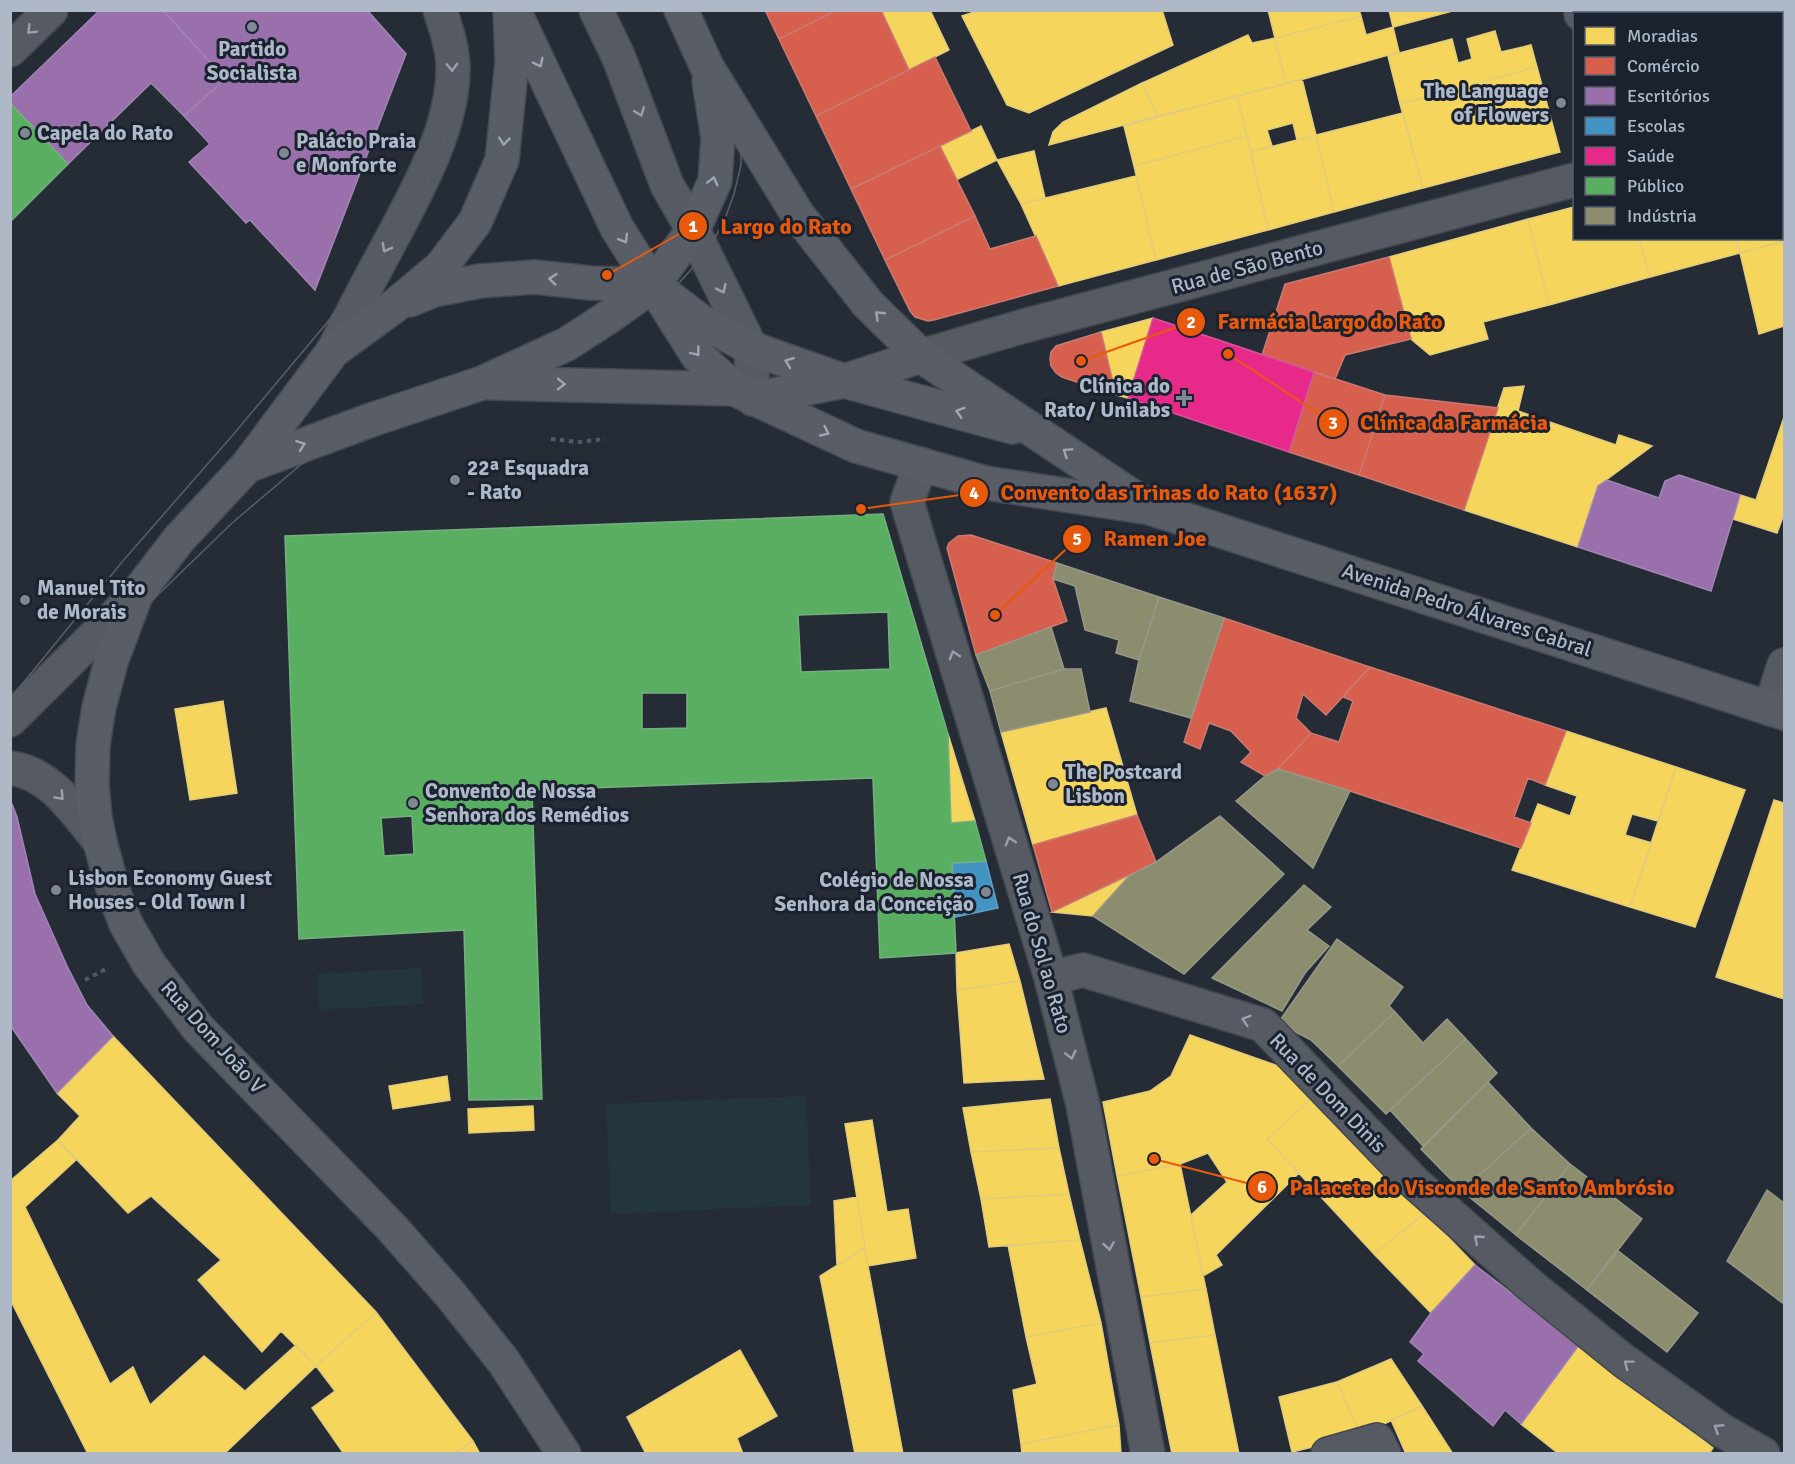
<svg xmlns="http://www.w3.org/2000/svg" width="1795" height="1464" viewBox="0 0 1795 1464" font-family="Signika,sans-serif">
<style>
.green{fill:#23363b}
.homes{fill:#f6d55c;stroke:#e1cc7c;stroke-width:1.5}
.shops{fill:#d6604d;stroke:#ca7a72;stroke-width:1.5}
.offices{fill:#9970ab;stroke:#a086b3;stroke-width:1.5}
.schools{fill:#4393c3;stroke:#639ec4;stroke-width:1.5}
.health{fill:#e7298a;stroke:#d6549c;stroke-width:1.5}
.public{fill:#5aae61;stroke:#74b180;stroke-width:1.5;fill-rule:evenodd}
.industry{fill:#8c8c6e;stroke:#969989;stroke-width:1.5}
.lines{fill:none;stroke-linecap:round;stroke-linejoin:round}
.minor-casing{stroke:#42474e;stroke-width:36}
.major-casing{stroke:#434952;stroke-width:36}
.path{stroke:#545a60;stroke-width:4;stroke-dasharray:4.5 4.5;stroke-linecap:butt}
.minor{stroke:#565b63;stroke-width:33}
.major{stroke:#595d65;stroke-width:33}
.tram{stroke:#5a5e66;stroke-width:1.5}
.oneway{stroke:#99a1ae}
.oneway2{stroke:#9ea6b3}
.poi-dot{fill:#7f8794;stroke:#1a2230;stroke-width:2}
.labels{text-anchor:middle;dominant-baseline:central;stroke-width:6;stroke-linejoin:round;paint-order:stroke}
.poi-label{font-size:21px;font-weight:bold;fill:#afb8c7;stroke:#1a2230;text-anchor:start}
.street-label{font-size:21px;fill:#afb8c7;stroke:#1a2230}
.leader{fill:none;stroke:#e8590c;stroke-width:2}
.callout-dot{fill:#e8590c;stroke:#1a2230;stroke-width:2}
.mark-label{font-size:18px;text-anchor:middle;font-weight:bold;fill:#fff}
.callout-label{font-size:22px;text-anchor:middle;font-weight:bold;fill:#e8590c;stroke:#1a2230;stroke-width:6;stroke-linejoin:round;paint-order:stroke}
</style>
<rect width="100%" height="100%" fill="#262c35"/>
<path class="green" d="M421 968 423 1004 319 1010 317 974Z
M806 1096 811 1205 611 1214 606 1104Z"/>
<path class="homes" d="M881 10H930L949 50 909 70Z
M980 10H1162L1173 45 1029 113 1007 105 962 16Z
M1268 10H1359L1361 16 1275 38Z
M1389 10H1456L1393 27Z
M1361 16 1366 35 1393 27 1399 52 1286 84 1275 38Z
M1495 31 1501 52 1531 45 1537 67 1400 104 1388 56 1452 39 1458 63 1472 59 1467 39Z
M1248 35 1252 43 1275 38 1286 84 1158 116 1142 83Z
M1537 67 1560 152 1423 188 1400 104Z
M1302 79 1316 135 1297 140 1293 123 1267 130 1272 146 1251 152 1237 96Z
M1142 83 1158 116 1049 145 1053 132 1063 122Z
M1237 96 1247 136 1134 166 1124 126Z
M1403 113 1423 188 1334 212 1316 135Z
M981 126 997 160 956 180 940 146Z
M1316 135 1334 212 1268 230 1251 152Z
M1247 136 1268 230 1156 260 1134 166Z
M1784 150V241L1740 253 1736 238H1782V151Z
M1034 151 1045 198 1021 204 997 160Z
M1136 176 1156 260 1058 286 1021 204Z
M1574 207V238H1639L1650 277 1549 305 1528 219Z
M1528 219 1549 305 1483 322 1488 339 1430 355 1411 339 1389 257Z
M1639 238H1736L1740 253 1650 277Z
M1784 241V326L1759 334 1740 253Z
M1153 318 1128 398 1116 395 1101 332Z
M1524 386 1518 411 1616 445 1619 435 1652 446 1598 486 1578 547 1464 510 1504 388Z
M1784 417V514L1777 533 1733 519 1740 495 1756 500Z
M223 701 237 793 190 800 175 709Z
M1106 708 1137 815 1033 845 1001 732Z
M1566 731 1676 767 1658 821 1632 814 1625 835 1652 843 1630 907 1512 870 1538 804 1570 816 1577 796 1545 785Z
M948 734 975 821 951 823Z
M1676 767 1745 790 1695 927 1630 907Z
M1774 800 1784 803V999L1716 977Z
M1129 876 1093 916 1052 912Z
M1009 944 1020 981 957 990 956 953Z
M1020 981 1044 1079 964 1083 957 990Z
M1190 1035 1281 1067 1312 1098 1267 1139 1299 1173 1216 1255 1222 1265 1203 1276 1191 1215 1227 1182 1208 1153 1180 1164 1117 1176 1103 1102 1150 1091 1171 1076Z
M113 1036 376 1312 316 1366 281 1331 262 1352 198 1280 221 1260 151 1196 128 1213 58 1140 80 1116 57 1093Z
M447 1076 450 1100 393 1109 389 1086Z
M1312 1098 1425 1213 1374 1254 1267 1139Z
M1050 1099 1059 1148 971 1152 963 1108Z
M533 1106 534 1130 469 1133 468 1109Z
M872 1120 887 1212 908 1209 916 1258 868 1266 845 1124Z
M58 1140 76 1160 25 1207 110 1384 133 1367 150 1405 204 1356 245 1391 296 1345 316 1366 224 1454H88L10 1299V1181Z
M1059 1148 1069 1194 981 1199 971 1152Z
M1180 1164 1206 1289 1141 1297 1117 1176Z
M1069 1194 1080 1240 989 1247 981 1199Z
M857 1197 865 1248 837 1265 834 1201Z
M1425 1213 1475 1265 1431 1313 1374 1254Z
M1080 1240 1101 1323 1026 1337 1008 1245Z
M865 1248 868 1266 903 1454H855L820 1276Z
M1206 1289 1215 1335 1150 1343 1141 1297Z
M376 1312 473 1441 453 1454H344L312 1408 335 1391 316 1366Z
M1101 1323 1119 1425 1021 1444 1013 1390 1037 1384 1026 1337Z
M1215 1335 1239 1454H1172L1150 1343Z
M1579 1345 1713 1448 1709 1454H1559L1521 1424Z
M740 1350 777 1416 737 1438 743 1454H646L627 1417Z
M1391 1359 1422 1406 1361 1435 1337 1382Z
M1337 1382 1361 1435 1292 1452 1279 1397Z
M1422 1406 1453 1454H1406L1391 1420Z
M1119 1425 1121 1454H1022L1021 1444Z
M473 1441 480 1454H453Z"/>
<path class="shops" d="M765 10H837L779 39Z
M837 10H881L909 70 816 116 779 39Z
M935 57 971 131 851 189 816 116Z
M940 146 975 216 885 260 851 189Z
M975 216 990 249 1036 236 1058 286 934 320 928 321 915 317 910 311 885 260Z
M1389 257 1411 339 1345 355 1335 379 1262 355 1285 284Z
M1101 332 1116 395 1062 377 1056 373 1051 366 1050 359 1051 352 1056 346Z
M1314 372 1385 395 1359 475 1289 452Z
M1385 395 1498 408 1464 510 1359 475Z
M971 535 1057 563 1053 579 1067 621 976 655 947 548 949 543 958 536Z
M1224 618 1370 667 1326 715 1303 694 1296 718 1311 733 1278 769 1265 776 1241 762 1251 752 1231 731 1209 723 1200 749 1184 742Z
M1370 667 1566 731 1545 785 1528 778 1514 817 1531 823 1521 848 1350 791 1278 769 1311 733 1339 742 1353 701 1343 697Z
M1137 815 1156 862 1052 912 1033 845Z"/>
<path class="offices" d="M100 10H163L225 79 184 116 151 83 68 164 10 103V97Z
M163 10H367L406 54 315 290 250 220 246 223 189 162 210 144 184 116 225 79Z
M1679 475 1740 495 1711 591 1578 547 1598 486 1607 480 1659 498 1665 481Z
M10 803 12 804 17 817 35 894 67 966 87 1005 113 1036 57 1093 10 1025Z
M1475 1265 1579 1345 1521 1424 1505 1410 1493 1426 1418 1361 1424 1354 1410 1342 1431 1313Z"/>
<path class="schools" d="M986 861 998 908 955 917 952 863Z"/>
<path class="health" d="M1153 318 1314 372 1289 452 1128 398Z"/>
<path class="public" d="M10 103 68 164 10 222Z
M883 514 948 734 951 823 975 821 986 861 952 863 956 953 880 958 873 778 532 790 542 1099 469 1100 464 930 299 939 285 536ZM888 612 890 669 801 672 798 615ZM642 693H687V728L642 729ZM412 816 414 854 384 856 381 818Z"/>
<path class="industry" d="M1057 563 1159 597 1139 660 1116 653 1119 640 1085 630 1075 586 1053 579Z
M1159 597 1224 618 1191 718 1130 701 1139 660Z
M1051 627 1064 669 990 691 976 655Z
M1064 669H1081L1090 712 1001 732 990 691Z
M1278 769 1350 791 1313 868 1236 801 1265 776Z
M1220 816 1284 874 1184 974 1093 916 1129 876 1156 862Z
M1304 885 1331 907 1307 930 1329 946 1305 973 1282 1011 1212 978Z
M1337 939 1403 987 1389 1006 1395 1012 1338 1066 1311 1040 1278 1023Z
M1395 1012 1423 1043 1447 1019 1466 1039 1386 1114 1338 1066Z
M1466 1039 1497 1073 1423 1146 1390 1110Z
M1488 1082 1531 1128 1462 1191 1421 1149Z
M1531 1128 1570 1164 1516 1235 1462 1191Z
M1570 1164 1642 1219 1587 1290 1516 1235Z
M1767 1190 1784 1203V1304L1727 1261Z
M1617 1250 1698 1313 1667 1352 1587 1290Z"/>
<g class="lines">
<g class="minor-casing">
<path id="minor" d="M596 10 619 58 667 185 693 230 751 348 753 399
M1581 10V14
M10 50 51 10
M1782 123 1784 122
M333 351C349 319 365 288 382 257 411 202 453 132 453 69 453 48 446 29 440 10
M921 356 1024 326 1574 180
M921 464 907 502 1051 978 1083 1105 1148 1454
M1770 709 1784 665
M10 720 136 595
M10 768C50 772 76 813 100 842
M1051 978 1083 970 1263 1025 1414 1182 1530 1285 1624 1361 1721 1430 1763 1454
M1328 1454 1377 1440 1384 1454"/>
</g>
<g class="major-casing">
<path id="major" d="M510 10 512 62 502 160 475 222 441 267 392 308 333 351 247 466 179 539 136 595 111 662 99 707 93 745 92 785 95 817 100 842 114 893 126 924 149 964 198 1028 392 1228 450 1294 504 1362 564 1454
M681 10 707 67 798 215 868 304 921 356 1141 502
M516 15 617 228 697 355 734 389 856 446 986 483 1150 508 1784 713
M410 300 434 290 480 281 535 277 591 283 653 285 699 320 751 348 844 381 1012 427
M490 383 734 389
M753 399 844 381 921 356
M247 466 371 420 482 383 567 344 607 318 653 285 693 230 715 181 718 138 709 81"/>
</g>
<path class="path" d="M551 439 579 442 605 439
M85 980 106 969"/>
<use href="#minor" class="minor"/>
<use href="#major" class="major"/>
<path class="tram" d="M10 699 122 562 232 436 392 245 417 206 458 107 462 78 463 48 456 10
M10 737 65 678 163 590 231 524 319 449 387 411 497 367 612 327 631 317 680 282 705 254 723 224 734 194 741 165V151L736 119 726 88 690 10"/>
</g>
<defs><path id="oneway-chevron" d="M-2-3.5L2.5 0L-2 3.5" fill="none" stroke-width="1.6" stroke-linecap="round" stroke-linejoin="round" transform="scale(1.5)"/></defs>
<g class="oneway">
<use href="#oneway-chevron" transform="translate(31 30) rotate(136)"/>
<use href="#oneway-chevron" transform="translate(452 67) rotate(88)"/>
<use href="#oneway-chevron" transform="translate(640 112) rotate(69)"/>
<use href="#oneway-chevron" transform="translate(386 248) rotate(118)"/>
<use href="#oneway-chevron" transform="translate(722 289) rotate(64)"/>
<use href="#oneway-chevron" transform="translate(954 655) rotate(-107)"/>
<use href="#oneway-chevron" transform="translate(60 796) rotate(47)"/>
<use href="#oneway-chevron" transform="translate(1010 841) rotate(-107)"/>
<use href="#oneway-chevron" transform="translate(1246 1020) rotate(-163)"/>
<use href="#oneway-chevron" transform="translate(1071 1055) rotate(76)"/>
<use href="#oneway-chevron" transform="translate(1478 1239) rotate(-139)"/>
<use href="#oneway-chevron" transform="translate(1109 1246) rotate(80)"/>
<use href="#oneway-chevron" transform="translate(1628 1364) rotate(-143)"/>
<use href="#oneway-chevron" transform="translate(1718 1428) rotate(-147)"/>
</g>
<g class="oneway2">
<use href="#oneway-chevron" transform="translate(539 63) rotate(64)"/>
<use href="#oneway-chevron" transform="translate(504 141) rotate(96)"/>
<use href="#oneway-chevron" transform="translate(713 181) rotate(-76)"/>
<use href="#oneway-chevron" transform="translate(624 239) rotate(58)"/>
<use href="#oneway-chevron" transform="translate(553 279) rotate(-174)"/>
<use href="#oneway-chevron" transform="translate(879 315) rotate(-136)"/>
<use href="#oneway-chevron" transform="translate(696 352) rotate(52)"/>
<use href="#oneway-chevron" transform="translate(789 362) rotate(-160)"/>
<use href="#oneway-chevron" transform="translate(561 384) rotate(1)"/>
<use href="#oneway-chevron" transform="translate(960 412) rotate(-164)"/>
<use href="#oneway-chevron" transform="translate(825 432) rotate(25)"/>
<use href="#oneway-chevron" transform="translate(301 445) rotate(-20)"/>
<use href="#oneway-chevron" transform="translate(1067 452) rotate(-146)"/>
</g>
<g class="poi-dot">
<circle cx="252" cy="27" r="6"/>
<circle cx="1561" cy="103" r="6"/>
<circle cx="25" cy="133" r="6"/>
<circle cx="284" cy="153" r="6"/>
<path d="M1181 389h6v6h6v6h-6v6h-6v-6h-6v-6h6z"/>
<circle cx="455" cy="480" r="6"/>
<circle cx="25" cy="600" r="6"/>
<circle cx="1053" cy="784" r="6"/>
<circle cx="413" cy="803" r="6"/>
<circle cx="56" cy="890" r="6"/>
<circle cx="986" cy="892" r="6"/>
</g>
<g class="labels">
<g class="poi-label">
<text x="252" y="49" text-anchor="middle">Partido<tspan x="252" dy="24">Socialista</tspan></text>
<text x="1549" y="91" text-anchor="end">The Language<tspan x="1549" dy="24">of Flowers</tspan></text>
<text x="37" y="133">Capela do Rato</text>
<text x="296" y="141">Palácio Praia<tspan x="296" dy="24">e Monforte</tspan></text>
<text x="1170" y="386" text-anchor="end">Clínica do<tspan x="1170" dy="24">Rato/ Unilabs</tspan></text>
<text x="467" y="468">22ª Esquadra<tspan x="467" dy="24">- Rato</tspan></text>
<text x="37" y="588">Manuel Tito<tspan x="37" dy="24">de Morais</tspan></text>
<text x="1065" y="772">The Postcard<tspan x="1065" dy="24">Lisbon</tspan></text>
<text x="425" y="791">Convento de Nossa<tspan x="425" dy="24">Senhora dos Remédios</tspan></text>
<text x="68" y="878">Lisbon Economy Guest<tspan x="68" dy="24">Houses - Old Town I</tspan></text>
<text x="974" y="880" text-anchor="end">Colégio de Nossa<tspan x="974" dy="24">Senhora da Conceição</tspan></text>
</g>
<g class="street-label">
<text transform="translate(1247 267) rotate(-15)">Rua de São Bento</text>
<text transform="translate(1467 610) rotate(18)">Avenida Pedro Álvares Cabral</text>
<text transform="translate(1042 953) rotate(74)">Rua do Sol ao Rato</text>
<text transform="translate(213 1037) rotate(48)">Rua Dom João V</text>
<text transform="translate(1328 1093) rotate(46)">Rua de Dom Dinis</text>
</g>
</g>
<path class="leader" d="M607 275L693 226M1081 361L1191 322M1228 354L1333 423M861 509L974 493M995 615L1077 539M1154 1159L1262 1187"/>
<g class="callout-dot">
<circle cx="607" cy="275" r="6"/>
<circle cx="1081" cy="361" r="6"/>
<circle cx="1228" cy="354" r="6"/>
<circle cx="861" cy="509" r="6"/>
<circle cx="995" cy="615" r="6"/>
<circle cx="1154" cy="1159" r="6"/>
<circle cx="693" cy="226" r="15"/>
<circle cx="1191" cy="322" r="15"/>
<circle cx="1333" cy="423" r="15"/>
<circle cx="974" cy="493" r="15"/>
<circle cx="1077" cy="539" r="15"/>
<circle cx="1262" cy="1187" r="15"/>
</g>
<g class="mark-label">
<text x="693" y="232">1</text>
<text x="1191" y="328">2</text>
<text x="1333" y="429">3</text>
<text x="974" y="499">4</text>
<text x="1077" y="545">5</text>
<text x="1262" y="1193">6</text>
</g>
<g class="callout-label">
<text x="786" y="234">Largo do Rato</text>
<text x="1330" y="329">Farmácia Largo do Rato</text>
<text x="1454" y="430">Clínica da Farmácia</text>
<text x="1169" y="500">Convento das Trinas do Rato (1637)</text>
<text x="1155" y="546">Ramen Joe</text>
<text x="1482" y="1195">Palacete do Visconde de Santo Ambrósio</text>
</g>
<rect width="1795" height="1464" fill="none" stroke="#afb8c7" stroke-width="24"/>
<rect x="1573" y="12" width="210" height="228" fill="#1a2230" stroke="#565e6c" stroke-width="1.5"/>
<rect x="1585" y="27" width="30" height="18" fill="#f6d55c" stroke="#565e6c" stroke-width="1.5"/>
<text x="1627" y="42" font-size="18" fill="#afb8c7">Moradias</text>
<rect x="1585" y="57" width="30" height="18" fill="#d6604d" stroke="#565e6c" stroke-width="1.5"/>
<text x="1627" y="72" font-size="18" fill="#afb8c7">Comércio</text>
<rect x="1585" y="87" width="30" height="18" fill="#9970ab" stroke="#565e6c" stroke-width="1.5"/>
<text x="1627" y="102" font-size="18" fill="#afb8c7">Escritórios</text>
<rect x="1585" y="117" width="30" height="18" fill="#4393c3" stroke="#565e6c" stroke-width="1.5"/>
<text x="1627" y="132" font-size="18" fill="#afb8c7">Escolas</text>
<rect x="1585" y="147" width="30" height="18" fill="#e7298a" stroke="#565e6c" stroke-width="1.5"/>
<text x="1627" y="162" font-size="18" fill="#afb8c7">Saúde</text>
<rect x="1585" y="177" width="30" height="18" fill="#5aae61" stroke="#565e6c" stroke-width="1.5"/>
<text x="1627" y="192" font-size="18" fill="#afb8c7">Público</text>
<rect x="1585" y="207" width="30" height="18" fill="#8c8c6e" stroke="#565e6c" stroke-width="1.5"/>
<text x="1627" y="222" font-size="18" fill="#afb8c7">Indústria</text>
</svg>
